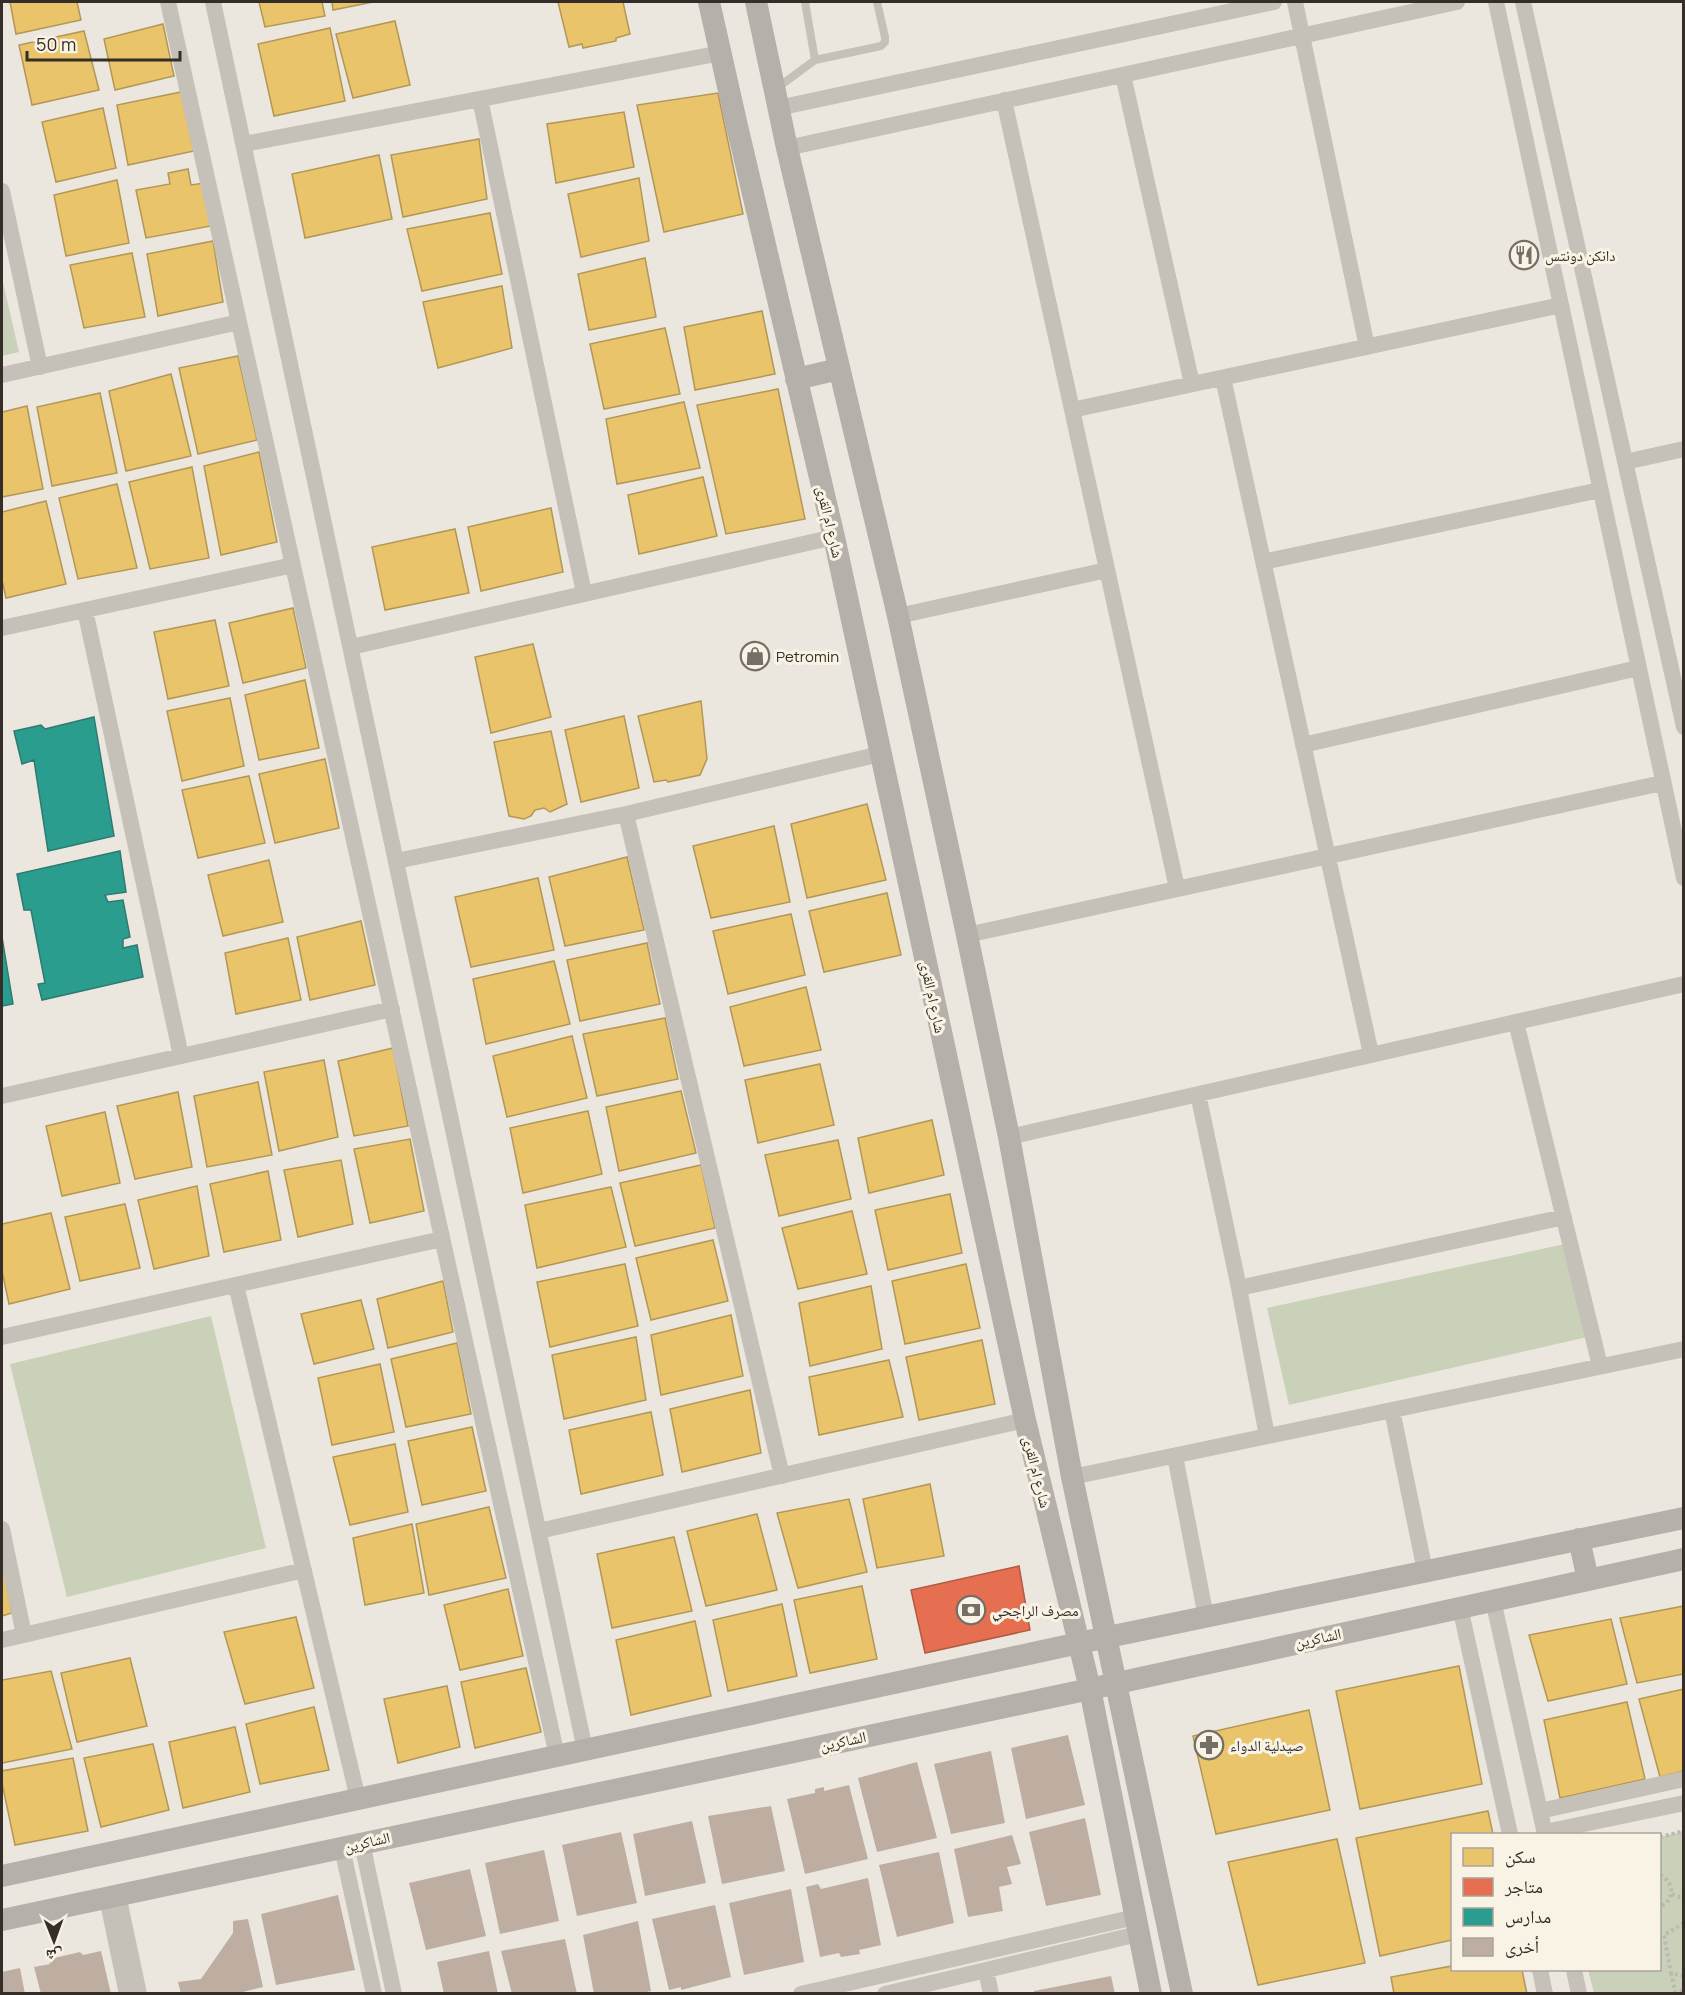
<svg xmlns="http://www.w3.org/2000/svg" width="1685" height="1995" viewBox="0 0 1685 1995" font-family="Manrope,'Noto Naskh Arabic',sans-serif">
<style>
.green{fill:#c9d2b9}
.homes{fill:#e9c46a;stroke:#b39756;stroke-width:1.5}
.shops{fill:#e76f51;stroke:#b25b44;stroke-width:1.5}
.schools{fill:#2a9d8f;stroke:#2d7b70;stroke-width:1.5}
.building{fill:#beaea1}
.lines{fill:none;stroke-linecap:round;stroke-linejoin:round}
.path{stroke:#bdb8b1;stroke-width:4;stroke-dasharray:3 3;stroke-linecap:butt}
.lane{stroke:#c5c0b8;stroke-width:8}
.street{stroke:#c5c0b8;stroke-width:16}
.secondary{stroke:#b5b0a9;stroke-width:22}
.labels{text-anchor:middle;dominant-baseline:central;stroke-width:6;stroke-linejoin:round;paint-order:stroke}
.poi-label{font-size:15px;fill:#352d27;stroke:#f9f3e6;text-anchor:start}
.street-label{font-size:15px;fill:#352d27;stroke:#f9f3e6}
</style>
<rect width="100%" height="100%" fill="#ebe7df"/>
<path class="green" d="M2 278 19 352 2 356Z
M1565 1244 1587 1337 1289 1405 1267 1308Z
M211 1316 266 1548 67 1597 10 1364Z
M1683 1831V1993H1594L1588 1970H1660V1837Z"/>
<path class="homes" d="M10 2H77L81 20 16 34Z
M259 2H322L325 16 265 27Z
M332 2H373L333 10Z
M558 2H623L630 34 616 38V41L583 48 582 44 569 47Z
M395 21 410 85 353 98 336 34Z
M163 24 174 76 115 90 104 39Z
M330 28 345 101 274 116 258 44Z
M84 31 99 90 32 105 19 45Z
M181 92 194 151 128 165 117 105Z
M718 93 743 214 664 232 637 105Z
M103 108 116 168 56 182 42 122Z
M624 112 634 167 556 183 547 124Z
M479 139 487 199 403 217 391 155Z
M379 155 392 219 305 238 292 174Z
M188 169 191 185 204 183 211 226 146 238 136 190 170 184 168 173Z
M639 178 649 241 581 257 568 194Z
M117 180 129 243 66 256 54 195Z
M490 213 502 274 422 291 407 229Z
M213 241 223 302 158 316 147 254Z
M132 253 145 317 84 328 70 265Z
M645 258 656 317 589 330 578 274Z
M502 286 512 348 438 368 423 302Z
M762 311 775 374 695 390 684 327Z
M665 328 680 394 604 409 590 344Z
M238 356 257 440 198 454 179 368Z
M171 374 191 456 126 471 109 391Z
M778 389 805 519 726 534 697 405Z
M100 393 117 473 52 486 37 407Z
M684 402 700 468 617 484 606 419Z
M27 406 43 489 2 497V412Z
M259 452 277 542 221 555 204 466Z
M192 467 209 558 150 569 129 482Z
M703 477 717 536 639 554 628 495Z
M117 484 137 568 78 579 59 498Z
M46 501 66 584 6 598 2 580V512Z
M551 508 563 572 481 591 468 527Z
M455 529 469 593 385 610 372 547Z
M293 608 306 668 243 683 229 623Z
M215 620 229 686 168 699 154 632Z
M533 644 551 717 491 733 475 657Z
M305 680 319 748 259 760 245 695Z
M230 698 244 766 182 781 167 711Z
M701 701 707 759 700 775 668 782 666 780 654 782 638 716Z
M624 716 639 788 581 802 565 730Z
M551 731 567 804 550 812 544 808 535 810 531 816 524 819 509 816 494 742Z
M325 759 339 828 275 843 259 774Z
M249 776 265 843 198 858 182 790Z
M867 804 886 880 807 898 791 824Z
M774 826 790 902 711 918 693 846Z
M627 857 644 930 565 946 549 877Z
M269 860 283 922 223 936 208 875Z
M538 878 554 950 471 967 455 897Z
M887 893 901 955 824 972 809 911Z
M791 914 805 975 728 994 713 931Z
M361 921 375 985 310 1000 297 937Z
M288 938 301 1000 236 1014 225 953Z
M647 943 660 1004 580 1021 567 960Z
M554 961 570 1024 486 1044 473 979Z
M806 987 821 1050 744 1066 730 1007Z
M665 1018 678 1079 597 1096 583 1034Z
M572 1036 587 1098 507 1117 493 1056Z
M393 1048 408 1126 354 1136 338 1061Z
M324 1060 338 1137 279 1151 264 1072Z
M820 1064 834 1125 758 1143 745 1080Z
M258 1082 272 1155 207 1167 194 1096Z
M681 1091 696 1153 619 1171 606 1107Z
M178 1092 192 1167 135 1179 117 1106Z
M588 1111 602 1174 523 1193 510 1128Z
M105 1112 120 1183 62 1196 46 1126Z
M932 1120 944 1175 869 1193 858 1138Z
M410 1139 424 1211 370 1223 354 1149Z
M838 1140 851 1199 779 1216 765 1155Z
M341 1160 353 1224 298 1237 284 1170Z
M701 1165 715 1228 635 1246 620 1183Z
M268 1171 281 1240 224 1252 210 1184Z
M197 1186 209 1256 154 1269 138 1200Z
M611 1187 626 1247 537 1268 525 1205Z
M950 1194 962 1253 888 1270 875 1210Z
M125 1204 140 1268 80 1281 65 1217Z
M852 1211 867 1274 798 1289 782 1228Z
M51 1213 70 1289 9 1304 2 1271V1224Z
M713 1240 728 1301 651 1320 636 1258Z
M625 1264 638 1326 550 1347 537 1282Z
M966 1264 980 1328 905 1344 892 1281Z
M443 1281 453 1332 388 1348 377 1299Z
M871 1286 882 1349 810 1366 799 1303Z
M361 1300 374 1349 314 1364 301 1314Z
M731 1315 743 1376 661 1395 651 1335Z
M636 1337 646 1400 564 1419 552 1355Z
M982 1340 995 1404 919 1420 906 1357Z
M457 1343 471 1414 406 1427 391 1359Z
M889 1360 903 1417 819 1435 809 1377Z
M380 1364 394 1432 332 1445 318 1378Z
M750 1390 761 1453 682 1472 670 1409Z
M651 1412 663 1475 581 1494 569 1430Z
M472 1427 486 1491 422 1505 408 1441Z
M395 1444 408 1512 350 1525 333 1457Z
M930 1484 944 1556 877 1568 863 1499Z
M849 1499 867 1572 798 1588 777 1513Z
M489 1507 506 1578 429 1595 416 1524Z
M757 1514 777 1590 706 1606 687 1531Z
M412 1524 424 1593 365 1605 353 1538Z
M674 1537 692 1611 612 1628 597 1554Z
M2 1559 12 1613 2 1616Z
M862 1586 877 1659 810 1673 794 1600Z
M508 1589 523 1656 460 1670 444 1605Z
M782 1604 797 1676 728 1691 713 1620Z
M1684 1606V1674L1637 1683 1620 1618Z
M296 1617 314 1688 245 1704 224 1632Z
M1611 1619 1627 1684 1548 1701 1529 1635Z
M695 1621 711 1696 631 1715 616 1640Z
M130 1658 147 1726 77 1742 61 1673Z
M1459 1666 1482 1784 1360 1809 1336 1691Z
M526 1668 541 1732 475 1748 461 1682Z
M51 1671 72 1749 2 1763V1680Z
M447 1686 460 1747 398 1763 384 1699Z
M1684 1689V1771L1660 1777 1639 1699Z
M1627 1702 1645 1779 1560 1798 1544 1720Z
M314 1707 329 1770 260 1784 246 1724Z
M1309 1710 1330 1810 1216 1834 1193 1736Z
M235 1727 250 1792 183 1808 169 1742Z
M153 1744 169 1810 101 1827 84 1758Z
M73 1758 88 1831 15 1845 2 1783V1771Z
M1488 1811 1493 1834H1452V1940L1380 1956 1356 1838Z
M1337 1839 1365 1963 1258 1985 1228 1862Z
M1452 1966V1970H1522L1527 1994H1394L1391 1977Z"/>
<path class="shops" d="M1019 1566 1030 1630 925 1653 911 1590Z"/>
<path class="schools" d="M94 717 114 836 48 851 34 760 22 764 14 731 41 725 45 729Z
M120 851 126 892 105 895 108 902 123 900 130 937 123 939V948L137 945 143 977 42 1000 38 984 45 983 31 910H24L17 874Z
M2 937 13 1004 2 1006Z"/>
<path class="building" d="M1068 1735 1085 1805 1026 1819 1011 1748Z
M991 1751 1005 1823 951 1834 934 1764Z
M917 1762 937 1838 877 1852 858 1778Z
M849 1785 868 1859 805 1874 787 1799 815 1793V1789L824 1787V1791Z
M771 1806 785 1871 722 1884 708 1816Z
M1085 1818 1101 1895 1046 1906 1029 1832Z
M692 1821 706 1883 645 1896 633 1834Z
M621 1832 637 1903 577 1916 562 1845Z
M1012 1835 1021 1864 1007 1867 1012 1884 999 1887 1003 1911 968 1917 954 1849Z
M544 1850 559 1921 500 1934 485 1863Z
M939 1852 954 1923 897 1937 879 1865Z
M470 1869 486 1936 426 1950 409 1883Z
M868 1878 881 1945 859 1950 860 1954 841 1957 839 1953 820 1957 806 1887 818 1884 821 1889Z
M791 1889 804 1962 744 1975 729 1903Z
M338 1895 355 1970 276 1985 261 1914Z
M715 1905 731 1977 681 1990V1987L669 1990 652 1919Z
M248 1919 263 1987 235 1994H181L178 1982 201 1979 233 1933V1921Z
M638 1921 651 1991 638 1994H594L583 1935Z
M565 1939 577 1994H512L501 1951Z
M101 1951 111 1994H41L34 1967 50 1964V1959L80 1952 83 1955Z
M489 1951 498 1994H444L437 1962Z
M20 1968 25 1994H2V1972Z
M1111 1976 1115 1994H1034V1991Z"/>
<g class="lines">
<path class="path" d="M1660 1837 1684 1831
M1660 1875C1675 1882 1675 1900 1660 1907
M1672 1894 1684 1899
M1684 1923 1664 1935 1671 1973 1684 1976
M1671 1973 1675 1991
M1668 1994 1684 1990"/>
<path class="lane" d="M815 60 881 46 885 42V37L877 2
M777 88 815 60 805 2"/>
<path class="street" d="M168 2 557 1756
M213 2 585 1750
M1295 2 1367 347
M1496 2 1684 878
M1523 2 1684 727
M1123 75 1192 384
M480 99 584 593
M1004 100 1177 888
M778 108 1274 2
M244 144 721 53
M787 148 1457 2
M2 191 40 367
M2 375 239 322
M1223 378 1371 1054
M1072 410 1561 305
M1625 462 1684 449
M1263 562 1600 490
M85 610 181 1056
M898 616 1107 570
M2 628 293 565
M351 647 834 537
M1303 745 1638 668
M626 814 782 1476
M396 861 626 814 880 754
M967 935 1662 783
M1516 1022 1600 1366
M1198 1094 1239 1288 1267 1436
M2 1096 392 1009
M1009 1137 1684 984
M236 1285 358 1799
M1239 1288 1564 1217
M2 1337 442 1239
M1392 1410 1425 1571
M1175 1456 1206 1617
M1072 1477 1684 1349
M2 1529 24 1635
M539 1531 1025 1420
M1493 1600 1545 1834
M1460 1607 1510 1834
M2 1640 304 1570
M1540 1811 1684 1779
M1545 1832 1684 1803
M362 1843 394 1994
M342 1848 374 1994
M118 1895 139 1994
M107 1898 127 1994
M986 1970 991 1994
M1540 1970 1545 1994
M1574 1970 1579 1994
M801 1994 1135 1917
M885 1994 1138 1934"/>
<path class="secondary" d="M709 2 737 126 834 537 1025 1420 1090 1689 1151 1994
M756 2 787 148 898 616 967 935 1009 1137 1072 1477 1182 1994
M796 379 839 369
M1579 1539 1588 1580
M2 1876 1079 1643 1684 1518
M2 1920 1090 1689 1684 1559"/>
</g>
<defs>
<g id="restaurant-ring" transform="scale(1.5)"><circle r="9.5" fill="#f9f3e6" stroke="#756e67" stroke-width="1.5"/><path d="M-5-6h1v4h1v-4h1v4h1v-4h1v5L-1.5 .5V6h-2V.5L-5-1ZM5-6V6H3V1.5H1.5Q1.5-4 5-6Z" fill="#756e67"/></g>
<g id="shop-ring" transform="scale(1.5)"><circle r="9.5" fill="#f9f3e6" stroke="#756e67" stroke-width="1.5"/><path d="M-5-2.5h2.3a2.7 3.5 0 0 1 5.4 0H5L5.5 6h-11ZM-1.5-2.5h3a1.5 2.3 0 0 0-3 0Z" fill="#756e67"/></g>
<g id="bank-ring" transform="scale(1.5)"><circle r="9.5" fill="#f9f3e6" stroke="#756e67" stroke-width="1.5"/><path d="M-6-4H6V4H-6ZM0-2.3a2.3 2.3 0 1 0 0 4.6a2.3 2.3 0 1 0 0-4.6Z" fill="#756e67"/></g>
<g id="pharmacy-ring" transform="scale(1.5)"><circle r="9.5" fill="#f9f3e6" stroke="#756e67" stroke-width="1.5"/><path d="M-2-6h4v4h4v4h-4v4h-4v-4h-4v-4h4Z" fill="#756e67"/></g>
</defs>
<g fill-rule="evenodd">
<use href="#restaurant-ring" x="1524" y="255"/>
<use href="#shop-ring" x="755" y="656"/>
<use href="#bank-ring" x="971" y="1610"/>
<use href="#pharmacy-ring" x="1209" y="1745"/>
</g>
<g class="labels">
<g class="poi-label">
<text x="1545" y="255">دانكن دونتس</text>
<text x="776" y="656">Petromin</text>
<text x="992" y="1610">مصرف الراجحي</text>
<text x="1230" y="1745">صيدلية الدواء</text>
</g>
<g class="street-label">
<text transform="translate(830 522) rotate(77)">شارع ام القرى</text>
<text transform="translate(933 997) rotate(78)">شارع ام القرى</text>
<text transform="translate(1037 1472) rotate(76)">شارع ام القرى</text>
<text transform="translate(1318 1638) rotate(-12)">الشاكرين</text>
<text transform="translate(843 1741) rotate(-12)">الشاكرين</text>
<text transform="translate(367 1842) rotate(-13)">الشاكرين</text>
</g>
</g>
<rect width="1685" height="1995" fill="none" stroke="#352d27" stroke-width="6"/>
<rect x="1451" y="1833" width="210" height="138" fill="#f9f3e6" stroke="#aba49a" stroke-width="1.5"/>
<rect x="1463" y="1848" width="30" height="18" fill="#e9c46a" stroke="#aba49a" stroke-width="1.5"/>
<text x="1505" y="1863" font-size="18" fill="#352d27">سكن</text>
<rect x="1463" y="1878" width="30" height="18" fill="#e76f51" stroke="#aba49a" stroke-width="1.5"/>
<text x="1505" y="1893" font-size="18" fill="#352d27">متاجر</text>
<rect x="1463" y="1908" width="30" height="18" fill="#2a9d8f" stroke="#aba49a" stroke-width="1.5"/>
<text x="1505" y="1923" font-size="18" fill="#352d27">مدارس</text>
<rect x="1463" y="1938" width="30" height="18" fill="#beaea1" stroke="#aba49a" stroke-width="1.5"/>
<text x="1505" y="1953" font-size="18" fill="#352d27">أخرى</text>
<g transform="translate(54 1941) rotate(179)" stroke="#f9f3e6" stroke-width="4.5" paint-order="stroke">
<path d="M0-4.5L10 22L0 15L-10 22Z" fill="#352d27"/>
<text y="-9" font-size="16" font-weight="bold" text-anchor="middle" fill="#352d27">ش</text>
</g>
<path d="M27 51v9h153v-9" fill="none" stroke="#352d27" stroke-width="3"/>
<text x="36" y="51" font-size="18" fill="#352d27" stroke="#f9f3e6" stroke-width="4.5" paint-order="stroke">50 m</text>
</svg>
